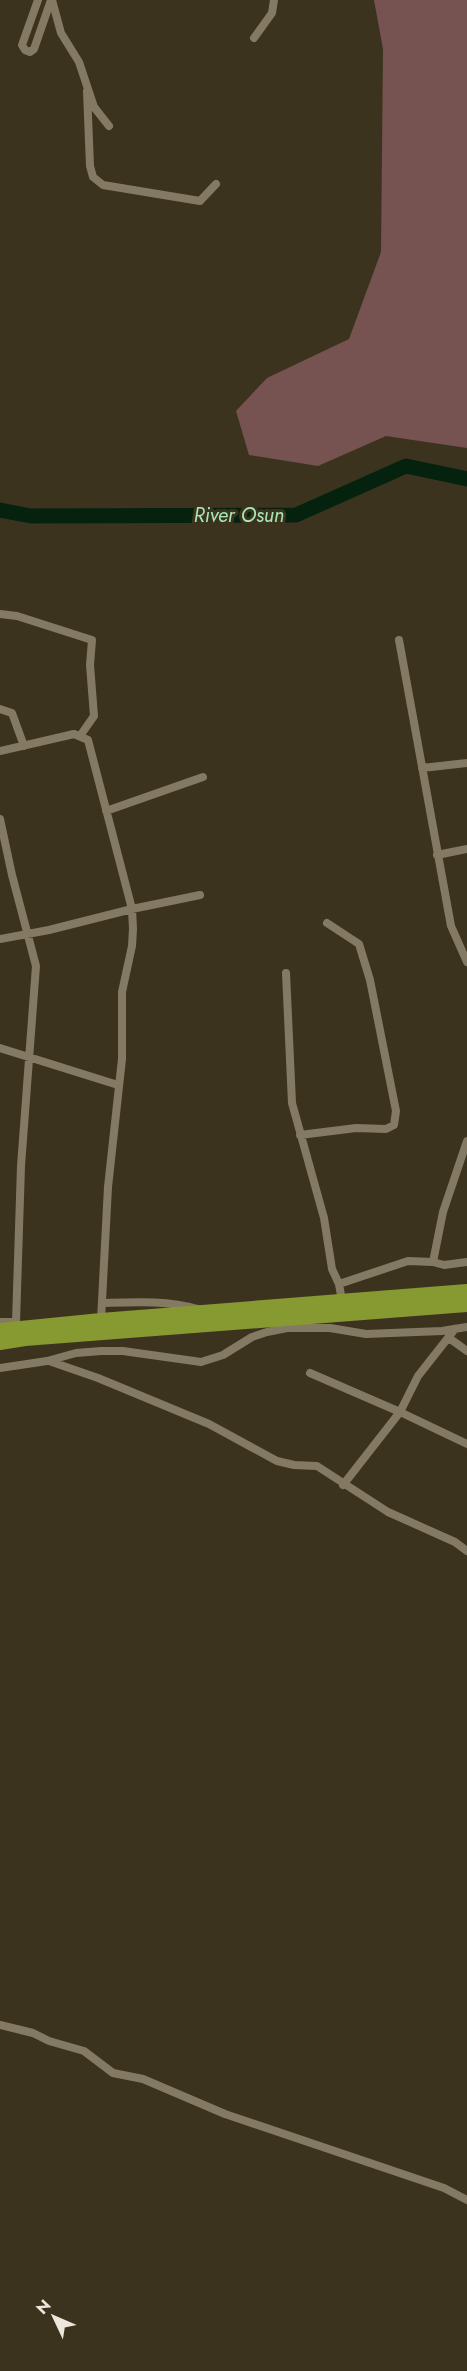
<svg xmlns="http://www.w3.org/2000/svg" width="467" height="2371" viewBox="0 0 467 2371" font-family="Jost,sans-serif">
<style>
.green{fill:#765250}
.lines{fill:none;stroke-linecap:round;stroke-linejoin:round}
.river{stroke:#04220e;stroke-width:15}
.street{stroke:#847a64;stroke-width:8}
.highway{stroke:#879a32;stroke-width:14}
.labels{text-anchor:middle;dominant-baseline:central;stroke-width:6;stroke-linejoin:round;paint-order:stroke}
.water-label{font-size:20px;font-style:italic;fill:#a7e8b6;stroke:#3c331f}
</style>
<rect width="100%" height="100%" fill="#3c331f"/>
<path class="green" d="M374 0H467V448L386 436 318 466 249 455 236 411 267 378 349 339 381 252 383 49Z"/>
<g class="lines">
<path class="river" d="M0 510 31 516 296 515 406 466 467 479"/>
<path class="street" d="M38 0 22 45 25 50 30 52 34 49 51 0
M52 0 61 33 79 62 94 107 109 126
M254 38 272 13 274 0
M87 91 90 166 93 177 103 185 200 201 216 184
M0 614 17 616 92 640 90 665 94 716 80 736
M399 640 451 926 467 962
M0 709 12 713 24 746
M0 751 74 734 88 740 132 909 133 929 132 946 122 992V1059L108 1187 101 1320
M422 768 467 763
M106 811 203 777
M0 819 12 875 36 966 21 1166 16 1322 18 1328
M437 855 467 849
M0 939 49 930 132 909 200 895
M286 973 292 1103 324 1218 332 1269 339 1284 342 1301
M0 1048 118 1085
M300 1135 356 1128 386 1129 394 1125 396 1111 370 980 359 944 327 923
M433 1262 444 1265 467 1262
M339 1284 408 1261 433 1262 443 1212 467 1141
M102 1303C134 1302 167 1300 198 1309
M0 1322H16
M449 1338 467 1351
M49 1361 98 1378 209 1424 277 1461 294 1465 317 1466 388 1512 455 1542 467 1551
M0 1368 47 1361 76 1353 101 1351H123L201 1362 223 1355 252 1337 267 1332 287 1328H330L366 1334 442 1331 467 1327
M310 1373 400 1412 467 1444
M343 1485 400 1412 418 1376 455 1329
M0 2025 33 2033 49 2041 84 2051 113 2073 143 2079 225 2114 444 2188 467 2200"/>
<path class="highway" d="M0 1330 101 1320 467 1291
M0 1343 25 1339 467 1305"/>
</g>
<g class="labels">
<g class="water-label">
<text x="239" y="515">River Osun</text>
</g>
</g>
<g transform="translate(54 2317) rotate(314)" stroke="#3c331f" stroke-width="4.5" paint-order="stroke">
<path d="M0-4.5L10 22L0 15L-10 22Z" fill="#ede7db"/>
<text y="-9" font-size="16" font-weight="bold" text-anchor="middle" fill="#ede7db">N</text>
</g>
</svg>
